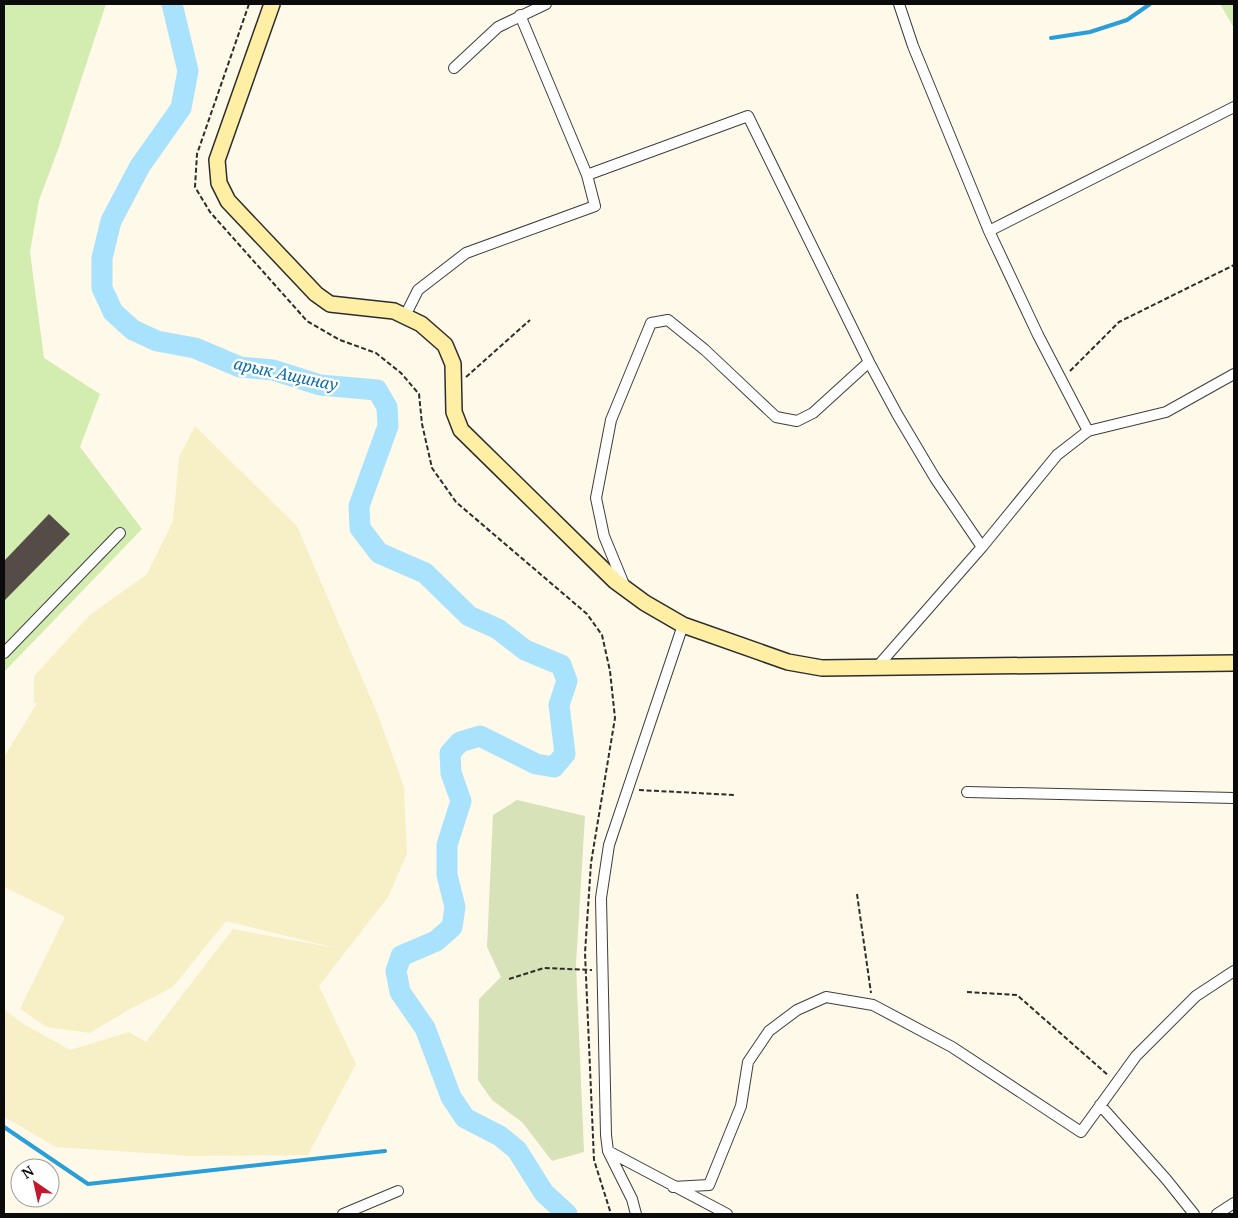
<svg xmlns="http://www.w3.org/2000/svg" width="1238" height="1218" viewBox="0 0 1238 1218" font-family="'Noto Serif',serif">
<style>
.farmland{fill:#f7f0c7}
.green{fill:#d3edb0}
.cemetery{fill:#d8e2b9}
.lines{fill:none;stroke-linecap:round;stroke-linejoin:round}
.stream{stroke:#299fd9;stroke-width:4}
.river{stroke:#a9e2fc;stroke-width:21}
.building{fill:#554b47}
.street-casing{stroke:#3e3e3e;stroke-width:12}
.secondary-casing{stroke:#2d2d2d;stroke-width:18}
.path{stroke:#2d2d2d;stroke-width:2;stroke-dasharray:5 2.5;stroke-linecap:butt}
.street{stroke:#fff;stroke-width:10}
.secondary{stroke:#ffefa4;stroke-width:15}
.labels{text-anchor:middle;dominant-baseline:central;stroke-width:5;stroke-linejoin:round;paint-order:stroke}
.water-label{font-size:16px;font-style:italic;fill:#0b6da7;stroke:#fff}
</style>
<rect width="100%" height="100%" fill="#fff9e9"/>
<path class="farmland" d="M195 426 297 526 378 715 404 787 407 854 388 897 319 986 356 1064 308 1155 192 1156 56 1147 4 1117V1009L22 1023 70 1050 129 1032 146 1042 233 929 335 948 226 921 173 987 130 1009 90 1033 47 1027 20 1009 65 917 4 887V757L37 703H34V676L90 615 147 574 173 521 179 457Z"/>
<path class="green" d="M4 4H106L59 147 39 200 30 252 44 358 100 394 80 447 142 529 4 672Z
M1220 4H1234V28Z"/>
<path class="cemetery" d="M517 800 585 816 576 964 584 1152 552 1161 522 1122 492 1100 478 1080 479 999 501 977 487 947 493 815Z"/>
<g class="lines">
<path class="stream" d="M1051 38 1090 32 1127 20 1150 4
M4 1127 88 1184 385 1151"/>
<path class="river" d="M172 4 188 71 181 108 140 166 111 221 102 258V288L113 312 133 330 157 341 195 348 240 367 273 370 320 385 377 390 387 407 388 426 359 506 360 528 379 553 425 573 469 616 498 629 525 650 561 665 567 681 559 705 565 754 554 767 536 764 480 736 460 742 450 753 451 773 461 801 447 845V875L455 907 452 927 436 941 401 956 396 971 400 992 425 1028 451 1097 465 1118 500 1136 517 1150 544 1193 567 1214"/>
</g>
<path class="building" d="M49 514 70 534 4 601V561Z"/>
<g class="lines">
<g class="street-casing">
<path id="street" d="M899 4 913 46 989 231 1038 335 1088 431
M454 68 498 27 546 4
M587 175 748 116 869 362 897 414 935 478 982 547
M989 231 1234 107
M405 316 418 290 466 253 595 206 587 175 520 15
M625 587 604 536 596 498 611 420 651 323 668 320 705 350 776 417 797 421 813 413 869 362
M4 653 120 533
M877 667 982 547 1057 455 1088 431 1166 412 1234 374
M967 792 1234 798
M1100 1105 1166 1179 1194 1214
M608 1151 727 1214
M673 1187 709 1185 741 1106 748 1062 769 1031 797 1010 826 997 873 1005 952 1047 1081 1132 1136 1056 1196 996 1234 971
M343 1214 398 1191
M636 1214 632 1199 608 1151 606 1135 601 898 609 845 683 625
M1217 1214 1234 1203"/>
</g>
<g class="secondary-casing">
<path id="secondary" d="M272 4 217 160 219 183 228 201 316 294 330 304 394 311 421 324 445 345 453 364 454 412 461 430 615 581 645 603 683 625 788 662 822 668 1234 663"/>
</g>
<path class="path" d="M249 4 197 154 195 187 210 212 307 321 340 340 376 353 401 373 419 394 422 424 432 468 456 502 587 614 602 635 610 671 615 718 591 863 585 953 594 1160 611 1214
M1070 371 1119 322 1234 265
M466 377 530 320
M639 790 735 795
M857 894 871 993
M509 979 544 968 592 970
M967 992 1017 995 1109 1076"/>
<use href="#street" class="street"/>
<use href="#secondary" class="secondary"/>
</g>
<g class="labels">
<g class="water-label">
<text transform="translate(286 374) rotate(12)">арык Ащинау</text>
</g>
</g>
<rect width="1238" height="1218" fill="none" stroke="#0b0b0b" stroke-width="10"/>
<g transform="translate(35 1183) rotate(326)"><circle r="24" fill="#ffffff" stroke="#9d9d9d"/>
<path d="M0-4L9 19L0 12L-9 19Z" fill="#c6182c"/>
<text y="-8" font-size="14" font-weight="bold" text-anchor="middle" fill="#0b0b0b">N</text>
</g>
</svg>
